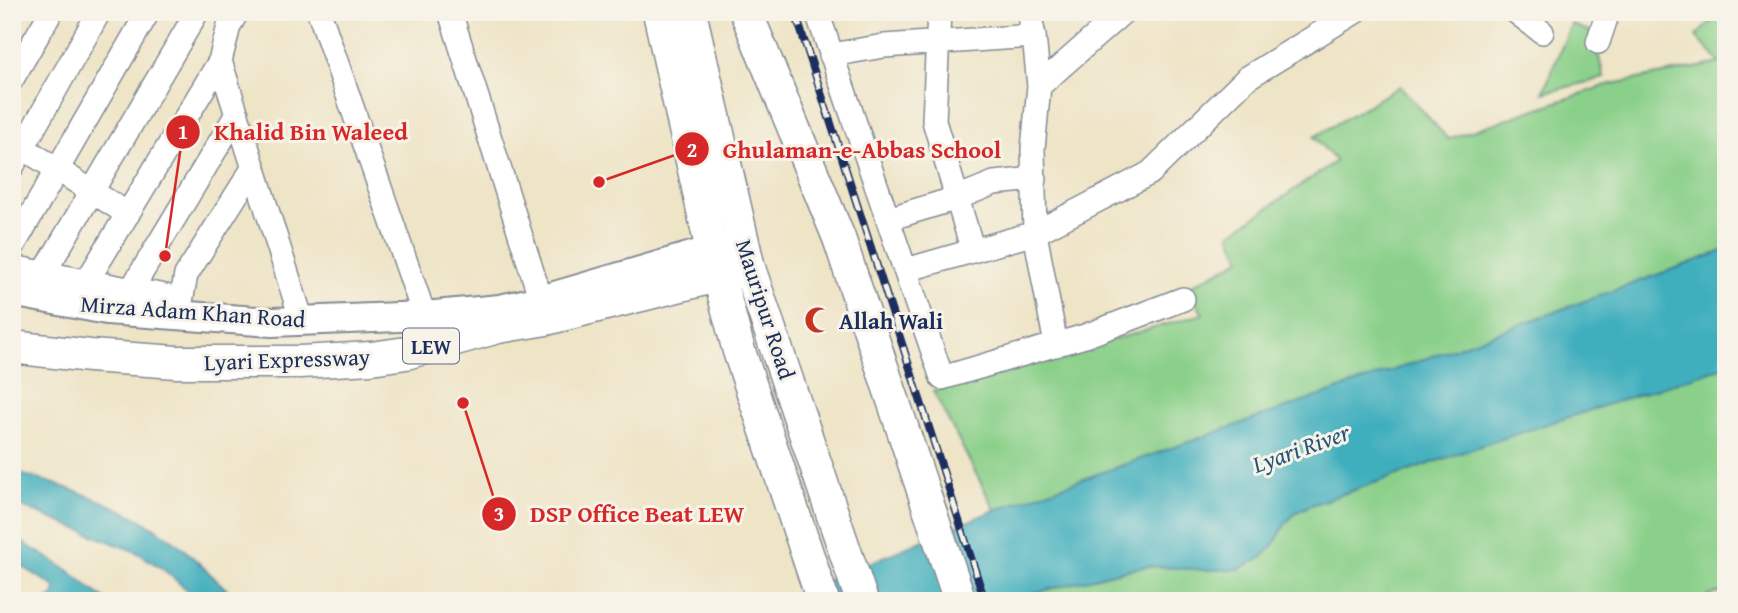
<svg xmlns="http://www.w3.org/2000/svg" width="1738" height="613" viewBox="0 0 1738 613" font-family="'Gentium Book Plus',serif">
<style>
.green{fill:#8bd08a;stroke:#538074;stroke-width:2}
.water{fill:#41afbd;stroke:#2e6f8e;stroke-width:2}
.lines{fill:none;stroke-linecap:round;stroke-linejoin:round}
.minor-casing{stroke:#848a92;stroke-width:26}
.major-casing{stroke:#848a92;stroke-width:32}
.highway-casing{stroke:#848a92;stroke-width:35}
.minor{stroke:#fff;stroke-width:23}
.major{stroke:#fff;stroke-width:28}
.highway{stroke:#fff;stroke-width:32}
.rail-casing{stroke:#1b2f5e;stroke-width:8}
.rail{stroke:#f7f3e8;stroke-width:5;stroke-dasharray:16;stroke-linecap:butt}
.labels{text-anchor:middle;dominant-baseline:central;stroke-width:6;stroke-linejoin:round;paint-order:stroke}
.shield{fill:#f7f3e8;stroke:#5d6a87;stroke-width:2}
.shield-label{font-size:21px;font-weight:bold;fill:#1b2f5e}
.street-label{font-size:23px;fill:#1b2f5e;stroke:#f7f3e8}
.poi-label{font-size:23px;font-weight:bold;fill:#1b2f5e;stroke:#f7f3e8;text-anchor:start}
.water-label{font-size:24px;font-style:italic;fill:#26557a;stroke:#f7f3e8}
.leader{fill:none;stroke:#d62828;stroke-width:2.5}
.callout-dot{fill:#d62828;stroke:#f7f3e8;stroke-width:2.5}
.mark-label{font-size:21px;text-anchor:middle;font-weight:bold;fill:#fff}
.callout-label{font-size:24px;text-anchor:middle;font-weight:bold;fill:#d62828;stroke:#f7f3e8;stroke-width:6;stroke-linejoin:round;paint-order:stroke}
</style>
<rect width="100%" height="100%" fill="#f7f3e8"/>
<filter id="ink" filterUnits="userSpaceOnUse"><feTurbulence type="fractalNoise" baseFrequency=".0143" numOctaves="2"/><feDisplacementMap in="SourceGraphic" scale="14" xChannelSelector="R" yChannelSelector="G"/><feConvolveMatrix kernelMatrix="1 2 1 2 8 2 1 2 1" color-interpolation-filters="sRGB"/></filter>
<filter id="wash" filterUnits="userSpaceOnUse"><feTurbulence type="fractalNoise" baseFrequency=".00686" numOctaves="4" result="noise"/><feDisplacementMap in="SourceGraphic" scale="28" xChannelSelector="R" yChannelSelector="G"/><feGaussianBlur stdDeviation="1.57" result="paint"/><feColorMatrix in="noise" values="0 0 0 0 0 0 0 0 0 0 0 0 0 0 0 0 0 1.4 0 .05"/><feComposite in="paint" operator="in"/></filter>
<g filter="url(#wash)">
<rect width="100%" height="100%" fill="#eee4c6"/>
<path class="green" d="M1721 12H1726V250L1397 369 995 510 933 391 1203 314 1187 288 1241 259 1230 234 1336 161 1314 137 1400 86 1448 139 1607 85 1720 63 1696 36Z
M1571 24 1593 33 1604 78 1543 93Z
M1726 366V590L1693 601 1007 600 1117 572 1148 566 1208 570 1239 569 1298 511 1311 505 1489 443Z"/>
<path class="water" d="M1726 250V366L1489 443 1311 505 1298 511 1288 520 1273 546 1260 559 1239 569 1208 570 1148 566 1117 572 1003 601H779L995 510 1397 369Z
M12 472C66 485 138 511 180 546 201 563 218 584 240 601H200L163 569 136 552 12 503Z
M12 536 68 570 107 601H47L55 594V587L12 560Z"/>
</g>
<g filter="url(#ink)">
<g class="lines">
<g class="minor-casing">
<path id="minor" d="M237 12 229 26 220 61 302 321
M319 12 429 329
M450 12 541 300
M817 12 942 378 1085 336 1183 299
M939 12 934 121 973 251
M1029 12 1034 36 1039 86
M1516 12 1542 32
M1598 42 1608 12
M831 55 884 46 1034 36
M12 79 51 12
M12 141 128 214
M12 167 99 12
M888 219 957 198 994 183 1035 179
M12 248 148 12
M12 267 181 299
M906 270 1035 233 1150 173 1247 78 1355 12
M44 273 197 12
M87 281 220 61
M131 290 237 114
M179 312 186 275 254 167
M1056 345 1035 233 1033 149 1039 86 1123 12"/>
</g>
<g class="major-casing">
<path id="major" d="M12 292 107 310 272 322 424 316 500 309 541 300 733 244"/>
</g>
<g class="highway-casing">
<path id="highway" d="M659 12 712 251 739 351 823 601
M690 12 749 268 862 601
M746 12 839 238 960 601
M12 347 90 356 177 362H300L371 358 406 353 498 327 546 319 749 268"/>
</g>
<use href="#minor" class="minor"/>
<use href="#major" class="major"/>
<use href="#highway" class="highway"/>
<g class="rail-casing">
<path id="rail" d="M795 12 985 601"/>
</g>
<use href="#rail" class="rail"/>
</g>
</g>
<defs>
<g id="mosque-bare" transform="scale(2.1)"><path d="M3.5-4.9A6 6 0 1 0 3.5 4.9A5 5 0 1 1 3.5-4.9Z" fill="#c8321e" stroke="#f7f3e8" stroke-width="2.5" paint-order="stroke"/></g>
</defs>
<g fill-rule="evenodd">
<use href="#mosque-bare" x="818" y="320"/>
</g>
<g class="labels">
<rect class="shield" x="403" y="328.5" width="56" height="35" rx="5"/>
<g class="shield-label">
<text x="431" y="346">LEW</text>
</g>
<g class="street-label">
<text transform="translate(766 309) rotate(72)">Mauripur Road</text>
<text transform="translate(193 311) rotate(4)">Mirza Adam Khan Road</text>
<text transform="translate(287 359) rotate(-2)">Lyari Expressway</text>
</g>
<g class="poi-label">
<text x="839" y="320">Allah Wali</text>
</g>
<g class="water-label">
<text transform="translate(1301 448) rotate(-20)">Lyari River</text>
</g>
</g>
<path class="leader" d="M165 256L183 132M599 182L692 149M463 403L499 514"/>
<g class="callout-dot">
<circle cx="165" cy="256" r="7"/>
<circle cx="599" cy="182" r="7"/>
<circle cx="463" cy="403" r="7"/>
<circle cx="183" cy="132" r="18"/>
<circle cx="692" cy="149" r="18"/>
<circle cx="499" cy="514" r="18"/>
</g>
<g class="mark-label">
<text x="183" y="139">1</text>
<text x="692" y="157">2</text>
<text x="499" y="521">3</text>
</g>
<g class="callout-label">
<text x="311" y="140">Khalid Bin Waleed</text>
<text x="862" y="158">Ghulaman-e-Abbas School</text>
<text x="637" y="522">DSP Office Beat LEW</text>
</g>
<rect width="1738" height="613" fill="none" stroke="#f7f3e8" stroke-width="42"/>
</svg>
